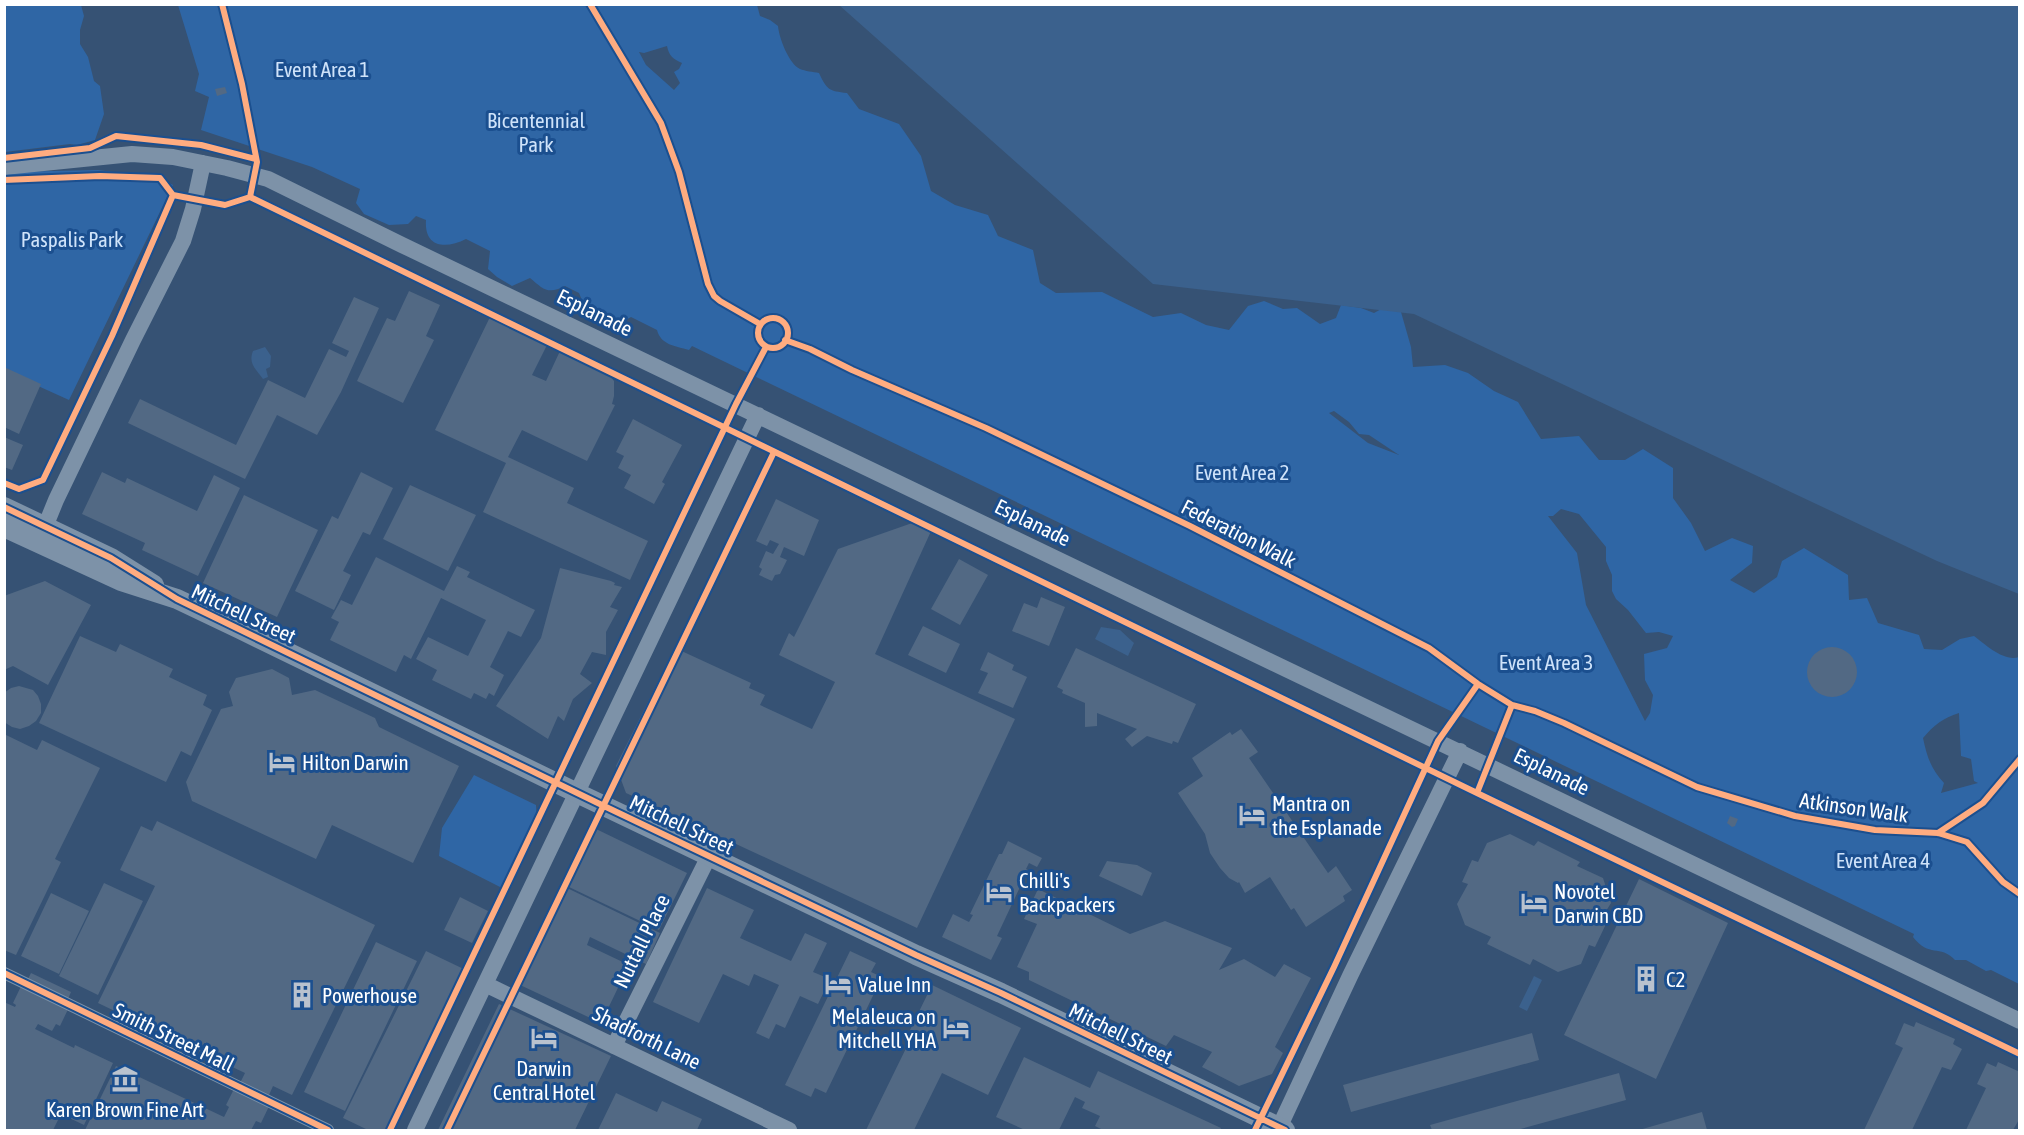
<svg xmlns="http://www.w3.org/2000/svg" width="2024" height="1135" viewBox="0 0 2024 1135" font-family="'Asap Condensed',sans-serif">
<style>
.green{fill:#2f66a5;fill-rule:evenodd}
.water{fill:#3b618d}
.building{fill:#526984}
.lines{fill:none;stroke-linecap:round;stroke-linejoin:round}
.pedestrian{stroke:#7d92a8;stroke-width:12}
.minor{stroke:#7d92a8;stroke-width:16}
.tertiary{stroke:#7d92a8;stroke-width:20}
.cycleway-casing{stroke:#1b4f8f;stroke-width:10}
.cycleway{stroke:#ffac80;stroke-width:6}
.labels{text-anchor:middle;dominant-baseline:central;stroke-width:6;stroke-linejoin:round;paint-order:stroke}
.park-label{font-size:21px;fill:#cfe3fa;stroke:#1b4f8f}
.street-label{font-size:21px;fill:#fff;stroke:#1b4f8f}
.poi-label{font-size:21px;fill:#fff;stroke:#1b4f8f;text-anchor:start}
</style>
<rect width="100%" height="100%" fill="#365274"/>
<path class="green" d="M5 4 81 5 84 16 80 30V44L88 57 94 81 100 86 104 114 95 140 77 145 70 144 5 152Z
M178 5H757L760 16 770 20 778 26C779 38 789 64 800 69 805 71 813 72 819 73 827 90 829 91 847 93L859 109 899 124 921 156 931 191 955 205 988 215 998 236 1033 250 1040 283 1056 293 1102 292 1153 317 1181 313 1206 325 1229 330 1248 306 1264 301 1283 309 1297 308 1320 324 1336 318 1341 305 1361 308 1374 313 1385 307 1401 312 1411 347 1413 367 1445 365 1468 373 1494 391 1518 402 1541 439 1579 436 1599 460H1625L1643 449 1673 468V498L1691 523 1705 551 1732 538 1753 546 1752 563 1730 580 1754 593 1777 577 1782 561 1804 548 1848 575 1849 600 1867 598 1878 623 1919 635 1924 649 1942 650 1960 639 1974 636C1986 645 2004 662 2019 657V984L1991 970 1986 971 1966 960H1955C1940 944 1929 958 1913 937L1914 934 692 346 689 350C675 346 661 345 657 330L631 317 620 323 606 315 586 310 579 293 565 286C548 295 543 289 530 278L512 286 497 277 488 269 490 251 466 239C446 249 424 248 426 220L416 216 408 224 389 225 364 214 356 203 360 189 312 167 201 130 209 97 195 91 199 74ZM667 46C669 56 673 59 682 63L679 69 674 72 680 83 674 90 646 65 639 52 644 53ZM1334 411 1349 422 1359 434 1369 435 1399 455 1368 443 1329 413ZM1561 509 1579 514 1606 547V561L1612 575V591L1616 599 1628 610 1646 633 1659 632 1673 636 1667 648 1644 654 1645 680 1653 695 1650 713 1645 721 1586 605 1577 553 1548 516H1553ZM1959 713 1961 756 1971 759 1974 781 1978 783 1941 793 1944 783C1931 769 1927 757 1923 738 1934 725 1943 718 1959 713Z
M98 170 160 178 173 185 69 400 5 371V172Z
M474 775 536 805 537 824 504 889 439 856 442 828Z"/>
<path class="water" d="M839 5H2019V594L1937 561 1414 314 1153 284Z
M265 347 271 356 270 367 266 369 268 377 263 379C256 369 248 364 253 351Z
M1101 627 1120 630 1134 643 1128 656 1095 639Z
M1534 976 1542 980 1527 1011 1519 1007Z"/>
<path class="building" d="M225 87 227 93 217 96 215 89Z
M409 291 440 305 426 336 434 340 403 403 357 381 387 318 395 321Z
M354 297 379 308 341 392 317 435 277 415 245 479 128 423 140 399 236 445 268 380 305 398 329 349 346 357 349 351 332 343Z
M490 317 547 345 532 375 546 381 560 351 610 376 614 381V396L612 404 615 405 587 461 522 430 508 457 574 488 567 503 648 541 630 580 483 512 506 463 435 430Z
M4 367 41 384 19 434 4 427Z
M633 419 682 445 662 482 665 484 654 504 624 488 631 475 618 468 624 456 616 452Z
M4 437 23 445 12 470 4 467Z
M102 472 125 483 127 478 197 511 214 475 240 488 198 576 142 550 145 543 82 514Z
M361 472 393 488 370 535 363 532 343 571 351 575 334 610 295 591 332 516 338 519Z
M410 485 476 515 448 571 383 539Z
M244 495 318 530 277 617 203 583Z
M776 499 819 520 804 556 784 547 780 557 787 560 780 574 775 575 772 581 759 575 762 569 759 567 766 551 773 554 779 544 770 540 767 546 756 541Z
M915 522 932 529 875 654 1015 719 917 928 626 793 616 766 675 648 751 683 749 688 765 695 760 705 812 729 835 682 779 655 789 633 794 637 838 549Z
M376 557 444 591 457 566 470 572 467 577 535 610 521 637 508 631 490 667 504 675 494 696 489 693 486 699 474 693 471 699 432 680 437 670 416 659 428 637 468 656 486 620 441 598 411 659 404 655 396 672 330 640 339 622 331 618 341 600 352 605Z
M959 559 988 575 960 625 931 609Z
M560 568 611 581 615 583 614 585 622 587 610 607 618 610 606 632V655L592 652 580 674 592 683 573 699 564 721 558 716 548 739 496 706 541 638Z
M45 581 91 605 48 685 13 666 4 670V596Z
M1041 597 1065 607 1049 646 1012 631 1024 603 1037 608Z
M923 626 960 644 946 673 908 655Z
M80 636 116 652 120 644 173 669 169 677 207 695 203 705 212 710 191 756 181 751 166 782 39 723Z
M1807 672a25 25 0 1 1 50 0a25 25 0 1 1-50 0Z
M1076 648 1196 704 1178 743 1173 741 1172 744 1147 736 1132 747 1125 739 1137 729 1097 713V726L1085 727V703L1062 693 1063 690 1057 687Z
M988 652 1014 665 1012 670 1027 677 1013 708 978 693 988 673 980 670Z
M272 669 289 678 292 695 315 690 375 718 379 727 459 766 413 863 332 825 316 859 192 801 186 782 221 709 233 706 229 692 236 678Z
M19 686 33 690 38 696 41 704V713L36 721 29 726 20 729 12 727 4 722V693L11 688Z
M1241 729 1258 752 1249 758 1328 873 1336 866 1352 890 1343 896 1345 901 1306 927 1294 908 1291 910 1270 877 1245 893 1239 882 1238 883 1229 878 1220 868 1210 853 1205 834 1178 793 1203 776 1192 758 1230 732 1232 735Z
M4 734 37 750 42 740 100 768 55 859 61 862 16 955 4 950Z
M1730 816 1738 819 1735 826 1732 827 1727 823Z
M157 821 375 925 292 1095 273 1086 269 1095 273 1098 261 1123 256 1121 251 1130H85L116 1066 224 1117 229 1107 226 1105 238 1081 240 1083 245 1073 98 1003 155 886 120 870 141 826 152 831Z
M594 828 687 873 659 930 569 887 584 856 581 855Z
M1510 834 1534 846 1538 841 1580 862 1577 866 1603 878 1611 903 1600 921 1606 924 1595 947 1589 945 1581 964 1558 972 1533 959 1530 965 1487 944 1491 937 1465 925 1457 904 1468 884 1462 882 1472 860 1478 862 1487 843Z
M1008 841 1042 858 1037 867 1029 863 1026 869 1028 870 997 936 1002 938 991 960 942 937 953 914 969 922 973 915 970 914 999 854H1002Z
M1107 861 1137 865 1152 873 1142 896 1099 876Z
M1639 879 1728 923 1656 1079 1564 1035Z
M104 883 143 901 98 995 59 976Z
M565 887 660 933 646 964 590 937 587 945 629 965 601 1023 518 984Z
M707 888 754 910 740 938 791 961 805 933 827 943 813 972 830 979 818 1004 800 996 785 1028 776 1024 769 1039 756 1033 779 985 754 974 749 986 723 974 699 1023 653 1002Z
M1038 889 1130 934 1165 921 1232 948 1219 970 1244 959 1275 977 1284 964 1311 978 1275 1047 1283 1053 1272 1074 1239 1086 1202 1067 1212 1052 1174 1035 1166 1046 1029 980V972L1017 967 1037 924 1024 919Z
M51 893 89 911 59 974 21 956Z
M460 897 488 911 472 943 444 930Z
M376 942 417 961 345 1111 304 1092Z
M426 951 470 972 391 1130H368L343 1118Z
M850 951 876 963 871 972 882 977 826 1093 815 1088 811 1097 785 1085Z
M31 973 71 992 68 999 72 1001 60 1026 56 1024 52 1031 38 1024 35 1029 74 1048 75 1045 113 1063 84 1125 61 1114 53 1130H4V1002L15 1007 16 1005 13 1003 24 980 27 981Z
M932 985 1021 1028 988 1095 942 1073 914 1130H866L914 1032 910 1030Z
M499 1004 611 1056 575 1130H438Z
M1916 1022 1955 1039 1953 1044 1962 1049 1951 1070 1942 1067 1912 1130H1864L1903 1048 1895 1044 1904 1023 1914 1027Z
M1532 1033 1539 1060 1351 1112 1343 1085Z
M1024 1057 1090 1088 1098 1071 1221 1128 1220 1130H1103L1095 1126 1100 1116 1082 1108 1085 1102 1075 1097 1059 1130H1025L996 1117Z
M1998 1062 2020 1072V1118L2013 1130H1966L1986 1088 1977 1084 1987 1063 1996 1067Z
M1619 1073 1626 1100 1517 1130H1432L1430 1125Z
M616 1093 657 1112 662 1101 702 1119 697 1130H598Z
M1702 1112 1707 1130H1639Z"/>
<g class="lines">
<path class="pedestrian" d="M4 973 328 1130"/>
<path class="minor" d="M4 167 132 154 173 157 227 168 268 179 402 245 2020 1021
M45 527 56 500 133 340 183 241 193 209 203 163
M485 984 789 1130
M614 1046 709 856
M415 1130 758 415
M1278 1130 1350 976 1460 751"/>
<path class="tertiary" d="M4 507 111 558 154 585
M4 527 121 581 177 599 240 629 577 793 916 955 1001 993 1285 1130"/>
<g class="cycleway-casing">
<path id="cycleway" d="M222 4 242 84 257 162 250 197
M590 4 661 123 679 172 708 284 714 296 720 301 760 324
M4 158 90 148 116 136 201 145 256 159
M4 180 100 176 160 178 173 195 225 205 250 197 1477 793 2020 1054
M758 333a15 15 0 1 1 30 0a15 15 0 1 1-30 0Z
M785 340 810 349 852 370 986 428 1190 526 1429 648 1478 684 1512 705 1535 711 1564 723 1697 787 1795 816 1875 830 1938 833 1967 842 2003 882 2020 894
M4 483 19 489 43 480 112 336 173 195
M4 507 111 558 177 599 604 806 916 955 1001 993 1285 1130
M1477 793 1512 705
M1938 833 1983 803 2020 759
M4 973 328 1130
M390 1130 736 404 766 347
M447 1130 774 452
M1255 1130 1334 967 1438 741 1478 684"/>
</g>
<use href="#cycleway" class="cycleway"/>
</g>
<defs>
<g id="hotel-bare" transform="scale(2.07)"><path d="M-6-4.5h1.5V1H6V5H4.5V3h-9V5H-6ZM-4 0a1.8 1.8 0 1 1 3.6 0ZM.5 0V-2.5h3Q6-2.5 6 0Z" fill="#b9c2ce" stroke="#1b4f8f" stroke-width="2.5" paint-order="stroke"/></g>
<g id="building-bare" transform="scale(2.07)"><path d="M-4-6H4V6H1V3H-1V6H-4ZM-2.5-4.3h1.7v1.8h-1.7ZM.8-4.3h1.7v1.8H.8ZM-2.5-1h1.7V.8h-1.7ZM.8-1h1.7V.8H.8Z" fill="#b9c2ce" stroke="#1b4f8f" stroke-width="2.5" paint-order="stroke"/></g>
<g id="museum-bare" transform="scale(2.07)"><path d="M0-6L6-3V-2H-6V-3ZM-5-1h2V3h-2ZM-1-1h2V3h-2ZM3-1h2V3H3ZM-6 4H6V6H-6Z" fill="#b9c2ce" stroke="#1b4f8f" stroke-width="2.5" paint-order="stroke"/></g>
</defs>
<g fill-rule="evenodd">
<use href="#hotel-bare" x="282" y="762"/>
<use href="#hotel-bare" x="1252" y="815"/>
<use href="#hotel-bare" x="999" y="892"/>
<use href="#hotel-bare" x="1534" y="903"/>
<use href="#building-bare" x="1646" y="979"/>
<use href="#hotel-bare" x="838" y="984"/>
<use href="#building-bare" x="302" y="995"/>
<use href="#hotel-bare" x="956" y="1028"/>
<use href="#hotel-bare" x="544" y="1038"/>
<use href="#museum-bare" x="125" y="1079"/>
</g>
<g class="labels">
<g class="park-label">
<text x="322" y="69">Event Area 1</text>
<text x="536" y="120">Bicentennial<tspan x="536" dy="24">Park</tspan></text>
<text x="72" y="239">Paspalis Park</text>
<text x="1242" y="472">Event Area 2</text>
<text x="1546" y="662">Event Area 3</text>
<text x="1883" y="860">Event Area 4</text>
</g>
<g class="street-label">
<text transform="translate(595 312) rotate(26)">Esplanade</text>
<text transform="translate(1033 522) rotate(26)">Esplanade</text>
<text transform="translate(1239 533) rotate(27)">Federation Walk</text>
<text transform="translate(244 613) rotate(25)">Mitchell Street</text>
<text transform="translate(1552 771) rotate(26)">Esplanade</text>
<text transform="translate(1854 807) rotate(8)">Atkinson Walk</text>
<text transform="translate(682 824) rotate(25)">Mitchell Street</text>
<text transform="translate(641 941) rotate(-64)">Nuttall Place</text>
<text transform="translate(1121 1033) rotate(26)">Mitchell Street</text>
<text transform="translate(174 1037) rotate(26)">Smith Street Mall</text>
<text transform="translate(647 1037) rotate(26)">Shadforth Lane</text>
</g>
<g class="poi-label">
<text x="302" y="762">Hilton Darwin</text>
<text x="1272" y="803">Mantra on<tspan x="1272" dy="24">the Esplanade</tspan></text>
<text x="1019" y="880">Chilli's<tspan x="1019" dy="24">Backpackers</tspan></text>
<text x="1554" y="891">Novotel<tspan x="1554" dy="24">Darwin CBD</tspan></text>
<text x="1666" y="979">C2</text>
<text x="858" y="984">Value Inn</text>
<text x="322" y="995">Powerhouse</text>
<text x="936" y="1016" text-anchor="end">Melaleuca on<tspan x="936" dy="24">Mitchell YHA</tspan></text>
<text x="544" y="1068" text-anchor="middle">Darwin<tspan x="544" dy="24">Central Hotel</tspan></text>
<text x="125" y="1109" text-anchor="middle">Karen Brown Fine Art</text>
</g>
</g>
<rect width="2024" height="1135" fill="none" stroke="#ffffff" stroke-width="12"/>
</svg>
